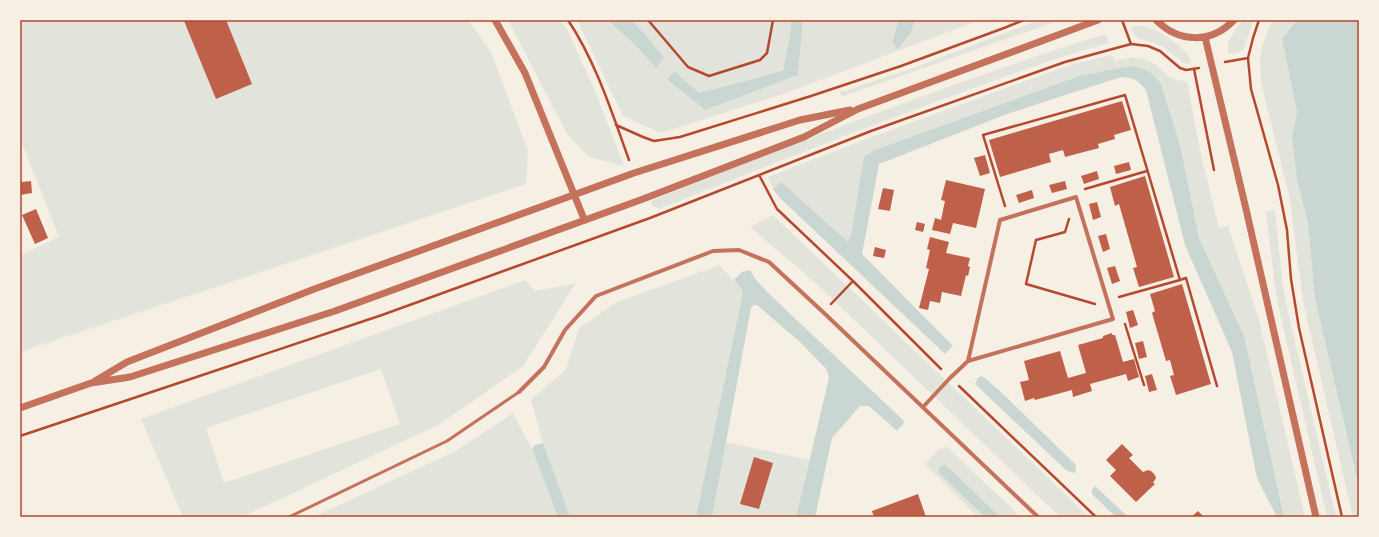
<svg xmlns="http://www.w3.org/2000/svg" width="1379" height="537" viewBox="0 0 1379 537" font-family="'IBM Plex Serif',serif">
<style>
.green{fill:#e2e4dc;fill-rule:evenodd}
.water{fill:#c9d6d2}
.building{fill:#bf614a}
.lines{fill:none;stroke-linecap:round;stroke-linejoin:round}
.path{stroke:#b5482f;stroke-width:2.5}
.service{stroke:#c5725c;stroke-width:3}
.minor{stroke:#c5725c;stroke-width:4}
.tertiary{stroke:#c5725c;stroke-width:7}
.neatline{fill:none;stroke:#b5482f;stroke-width:1.5}
</style>
<rect width="100%" height="100%" fill="#f6efe4"/>
<path class="green" d="M20 20H468L491 52 528 151 526 184 20 352V255L59 237 20 139Z
M508 20H559L567 29 595 91 624 166 589 157 567 134Z
M577 20H608L638 48 656 68 664 58 646 35 631 20H791V31L783 69 749 80 699 93 673 71 667 81 705 110 798 75 803 20H899L892 41 911 32 915 20H980L786 93 661 133 623 116Z
M1039 20H1061L843 96 840 94V91H845L913 68Z
M1243 20H1254C1251 26 1245 48 1242 51 1238 53 1233 54 1229 54 1224 41 1236 30 1243 20Z
M1274 20H1297L1282 39 1297 112 1292 137 1297 180 1308 223 1315 299 1359 487V517H1353L1303 302 1290 200 1261 83 1260 59 1262 47 1269 27Z
M1134 26C1139 26 1144 26 1150 28 1162 32 1190 50 1191 63L1186 64 1183 63 1164 47 1154 43 1139 39 1133 33 1131 28Z
M1106 34 1109 43C1050 59 993 81 936 102 843 136 751 172 659 209L652 206 651 201C750 161 850 122 951 86 1003 68 1054 49 1106 34Z
M1112 55 1115 61 1133 57 1146 60 1155 64 1171 78 1187 82 1201 155 1219 228 1228 226 1259 320 1305 517H1284L1244 336 1199 238 1180 145 1161 84 1130 66 1079 76 875 150 851 238 847 241 781 183 773 189 768 177 866 139 1070 65Z
M1275 210 1283 288 1288 312 1336 517H1327L1280 313 1275 287 1266 212Z
M773 215 1089 517H1060L821 288 750 227Z
M720 265 743 292 696 517H570L543 443 531 400 566 369 579 328 617 302Z
M525 280 535 291 576 283 523 366 440 424 242 517H183L141 419ZM381 369 400 424 224 483 206 428Z
M513 413 532 449 558 517H313L454 452Z
M726 442 809 460 796 517H712Z
M946 446 1021 517H1000L948 467 939 473 985 517H978L925 464 940 448 942 450Z"/>
<path class="water" d="M608 20H631L646 35 664 58 656 68 638 48Z
M791 20H803L798 75 705 110 667 80 674 71 699 93 749 80 783 70 791 31Z
M899 20H915L911 32 898 49 892 42Z
M1297 20H1359V487L1315 299 1308 223 1297 180 1292 137 1297 112 1282 39Z
M1130 66C1145 69 1152 71 1161 84L1180 145 1199 238 1244 336 1284 517H1277L1257 478 1232 352 1185 245 1146 90C1137 79 1134 78 1121 77L1007 114 879 164 862 254 953 346 945 354 779 197 773 189 781 182 847 241 851 237 864 157 875 150 1079 76Z
M750 270 756 280 767 292 904 421 903 424 897 431 869 406H860L832 438 815 517H796L829 378 827 370 800 342 757 305H754L751 308 712 517H696L743 292 734 280 742 272Z
M981 376 985 378 1004 395 1076 465 1075 473 1067 471 975 384 978 378Z
M543 443 570 517H558L532 449 535 445Z
M944 465 948 467 1000 517H985L939 473V468Z
M1095 486 1128 517H1116L1092 494V490Z"/>
<path class="building" d="M186 20H226L252 84 216 99 184 21Z
M1122 101 1131 130 1114 135 1115 139 1098 144 1099 148 1065 157 1063 150 1049 154 1051 162 1000 177 989 140Z
M985 155 990 173 980 176 974 158Z
M1129 162 1131 170 1116 174 1114 166Z
M1097 171 1099 179 1084 184 1081 176Z
M1145 176 1174 277 1139 287 1133 268 1137 267 1119 204 1115 206 1110 187Z
M20 177 22 182 31 181 32 193 20 195Z
M946 180 985 189 976 228 953 223 950 234 932 230 935 218 941 220 945 201 941 200Z
M1065 181 1067 189 1052 193 1049 185Z
M883 188 894 190 890 211 878 209Z
M1032 190 1034 198 1019 203 1016 195Z
M1097 202 1101 217 1093 220 1089 204Z
M36 209 48 238 35 244 22 215Z
M917 222 925 224 923 232 915 230Z
M1106 234 1110 249 1103 252 1098 236Z
M930 237 949 242 946 253 970 258 968 266 970 267 968 276 966 275 961 296 942 292 940 303 930 301 928 310 919 308 929 269 926 268 930 250 927 249Z
M875 247 886 250 884 258 873 256Z
M1115 266 1120 281 1112 284 1107 268Z
M1182 284 1211 384 1176 395 1170 376 1174 375 1170 360 1166 361 1152 313 1155 311 1150 294Z
M1133 310 1138 325 1130 328 1126 312Z
M1112 333V335H1115L1123 362 1134 359 1139 377 1128 381 1126 374 1090 384 1092 391 1073 397 1072 390 1035 400 1034 398 1025 401 1020 382 1029 380 1024 361 1060 351 1068 378 1086 373 1078 345 1103 338V336Z
M1143 341 1147 357 1139 359 1135 343Z
M1152 374 1157 390 1149 392 1145 376Z
M1122 444 1133 455 1129 458 1143 472 1148 470 1151 471 1155 475 1156 478 1153 483 1155 484 1136 502 1110 476 1116 470 1106 460Z
M754 457 773 463 759 509 740 504Z
M918 494 926 517H874L872 511Z
M1198 511 1204 517H1191Z"/>
<g class="lines">
<path class="path" d="M568 20C596 62 612 113 629 160
M648 20 688 67 709 76 760 60 767 53 773 20
M1122 20 1131 44 1148 46 1160 51 1180 68 1186 70 1199 68
M1259 20 1253 38 1248 58 1251 89 1278 185 1287 230 1291 279 1299 328 1342 517
M1225 62 1248 58
M1194 69 1214 170
M616 125 643 137 654 141 680 137 811 96 901 66 1004 28 1024 20
M759 175 777 209 853 281 941 369
M1085 189 1147 171
M1005 206 983 135 1125 95 1180 280 1186 278 1217 386
M1069 219 1065 232 1036 240 1026 284 1095 304
M1119 297 1180 280
M831 304 853 281
M1125 324 1144 385
M959 386 1096 517
M20 436 382 315 650 218 871 131 1065 62 1131 44"/>
<path class="service" d="M289 517 447 441 519 392"/>
<path class="minor" d="M519 392 544 367 565 330 596 296 713 251 739 250 769 262 823 312 1038 517
M923 407 950 378 968 361 1113 319 1076 197 1000 220 968 361"/>
<path class="tertiary" d="M495 20 525 73 584 219
M1156 20C1179 43 1211 44 1234 20
M1205 37 1246 209 1316 517
M95 381 127 362 317 288 634 173 800 120 850 110
M20 408 91 383 130 377 335 311 643 199 804 137 858 109 1098 20"/>
</g>
<rect width="1379" height="537" fill="none" stroke="#f6efe4" stroke-width="42"/>
<rect x="21" y="21" width="1337" height="495" class="neatline"/>
</svg>
